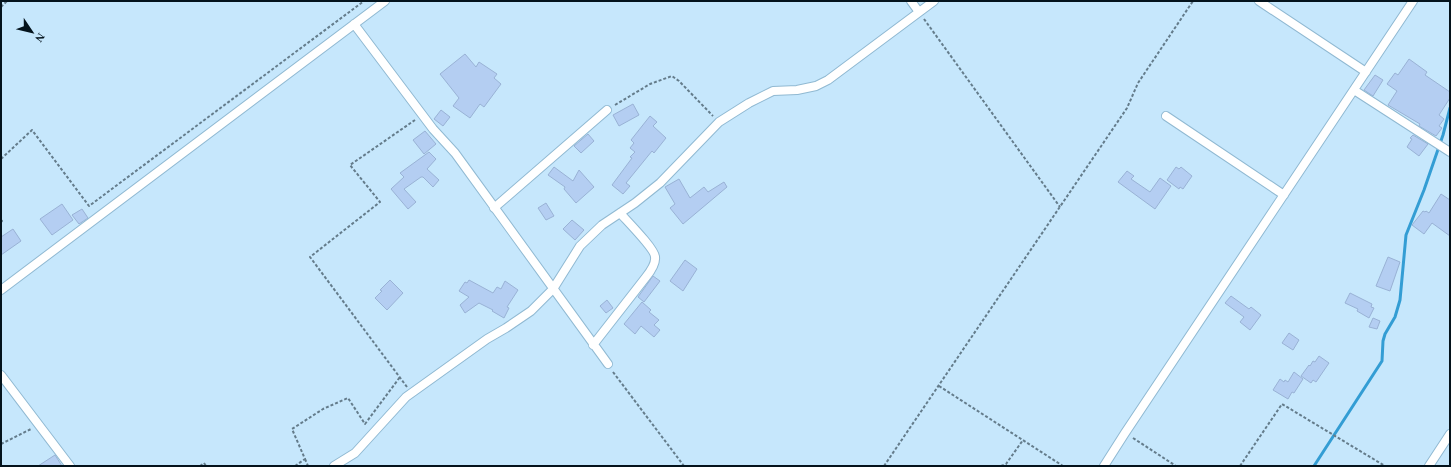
<svg xmlns="http://www.w3.org/2000/svg" width="1451" height="467" viewBox="0 0 1451 467" font-family="'Times New Roman',serif">
<style>
.lines{fill:none;stroke-linecap:round;stroke-linejoin:round}
.stream{stroke:#339dd4;stroke-width:3}
.building{fill:#b4cef2;stroke:#99b2d5}
.minor-casing{stroke:#90b9d2;stroke-width:10}
.path{stroke:#647c8b;stroke-width:2;stroke-dasharray:3 2;stroke-linecap:butt}
.minor{stroke:#fff;stroke-width:8}
</style>
<rect width="100%" height="100%" fill="#c6e7fc"/>
<g class="lines">
<path class="stream" d="M1314 466 1382 361 1383 341 1385 334 1395 317 1400 300 1406 235 1424 190 1443 135 1450 108"/>
</g>
<path class="building" d="M465 54 476 67 479 62 497 74 494 78 501 84 484 107 480 104 470 118 453 106 459 98 440 74Z
M1409 59 1427 72 1425 75 1450 92V98L1439 115 1444 119 1439 126 1442 128 1436 136 1419 126 1420 124 1388 105 1397 91 1387 84 1395 73 1398 75Z
M1375 75 1383 80 1373 96 1364 90Z
M633 104 639 115 619 126 613 115Z
M441 110 450 117 443 126 434 119Z
M650 116 657 122 653 126 666 138 654 153 652 151 626 183 630 186 623 194 612 185 632 158 630 157 635 152 630 148 634 143 631 140Z
M425 131 436 144 424 154 413 140Z
M588 134 594 141 581 153 574 146Z
M1413 135 1428 144 1419 156 1407 147 1412 139 1410 138Z
M429 152 436 159 427 169 439 180 433 187 423 177H421L404 189 416 202 408 209 391 189 404 177 400 173Z
M554 167 573 181 579 170 594 187 576 203 564 189 565 187 548 175Z
M1176 167 1179 169 1181 167 1192 176 1183 189 1180 187 1179 189 1167 180Z
M1127 171 1134 176 1131 179 1150 192 1160 178 1171 186 1155 209 1118 182Z
M679 179 690 198 704 187 708 192 724 182 727 187 683 224 670 208 675 204 665 187Z
M1441 194 1450 200V236L1432 223 1424 234 1412 225 1423 211 1425 212 1426 211 1429 213Z
M546 203 554 216 546 220 538 208Z
M62 204 73 220 52 235 40 219Z
M82 209 88 218 79 224 72 215Z
M572 220 584 230 575 240 563 229Z
M13 229 21 241 1 255V237Z
M1388 257 1400 262 1390 291 1376 286Z
M685 260 697 269 683 291 670 281Z
M653 276 660 281 644 302 638 297Z
M390 280 403 293 387 310 375 298 382 291 380 290Z
M469 280 493 293 497 287 501 289 505 281 518 290 507 307 509 308 504 318 492 311 493 310 479 303 465 313 460 305 469 297 459 291 465 282 467 283Z
M1350 293 1372 304 1371 307 1374 308 1369 318 1357 311 1358 309 1345 303Z
M1231 296 1249 309 1251 307 1261 315 1250 330 1240 322 1244 317 1225 303Z
M607 300 613 308 606 313 600 306Z
M642 302 651 310 649 312 659 320 654 325 660 330 654 337 641 326 635 334 624 324Z
M1373 318 1380 321 1377 329 1369 327Z
M1289 333 1299 340 1293 350 1282 343Z
M1319 356 1329 363 1316 382 1313 380 1311 383 1301 376 1309 365 1310 366 1313 361 1315 362Z
M1294 372 1303 379 1294 393 1292 392 1288 399 1273 390 1280 379 1284 382 1285 380 1288 382Z
M55 455 62 466H38Z"/>
<g class="lines">
<g class="minor-casing">
<path id="minor" d="M911 1 919 12
M1259 1 1366 72
M354 24 433 129 455 153 608 364
M1354 90 1450 152
M1166 116 1284 195
M494 208 607 110
M1 290 385 1
M593 345 646 277C650 272 656 264 655 257 655 249 627 221 620 213
M1 375 70 466
M334 466 355 453 406 397 487 339 506 328 531 311 553 289 580 246 602 225 635 203 660 183 719 122 749 103 773 91 797 90 816 86 828 80 934 1
M1104 466 1125 433 1413 1
M1429 466 1450 434"/>
</g>
<path class="path" d="M1 7 7 1
M924 19 1060 207
M615 105 650 84 672 76 679 81 713 116
M1 159 32 130 89 206 364 1
M1 220 2 221 1 222
M613 372 684 466
M939 386 1063 466
M407 387 310 257 380 202 350 165 415 120
M1133 438 1176 466
M1 444 31 429
M305 459 308 466
M200 466 204 463 206 466
M295 466 305 459 292 429 323 409 348 398 365 424 400 377
M884 466 1127 108 1138 83 1193 1
M1001 466 1006 464 1023 440
M1240 466 1282 404 1385 466"/>
<use href="#minor" class="minor"/>
</g>
<rect width="1451" height="467" fill="none" stroke="#04131c" stroke-width="4"/>
<g transform="translate(32 32) rotate(125)" stroke="#c6e7fc" stroke-width="3" paint-order="stroke">
<path d="M0-3L7 15L0 10L-7 15Z" fill="#04131c"/>
<text y="-6" font-size="11" font-weight="bold" text-anchor="middle" fill="#04131c">N</text>
</g>
</svg>
